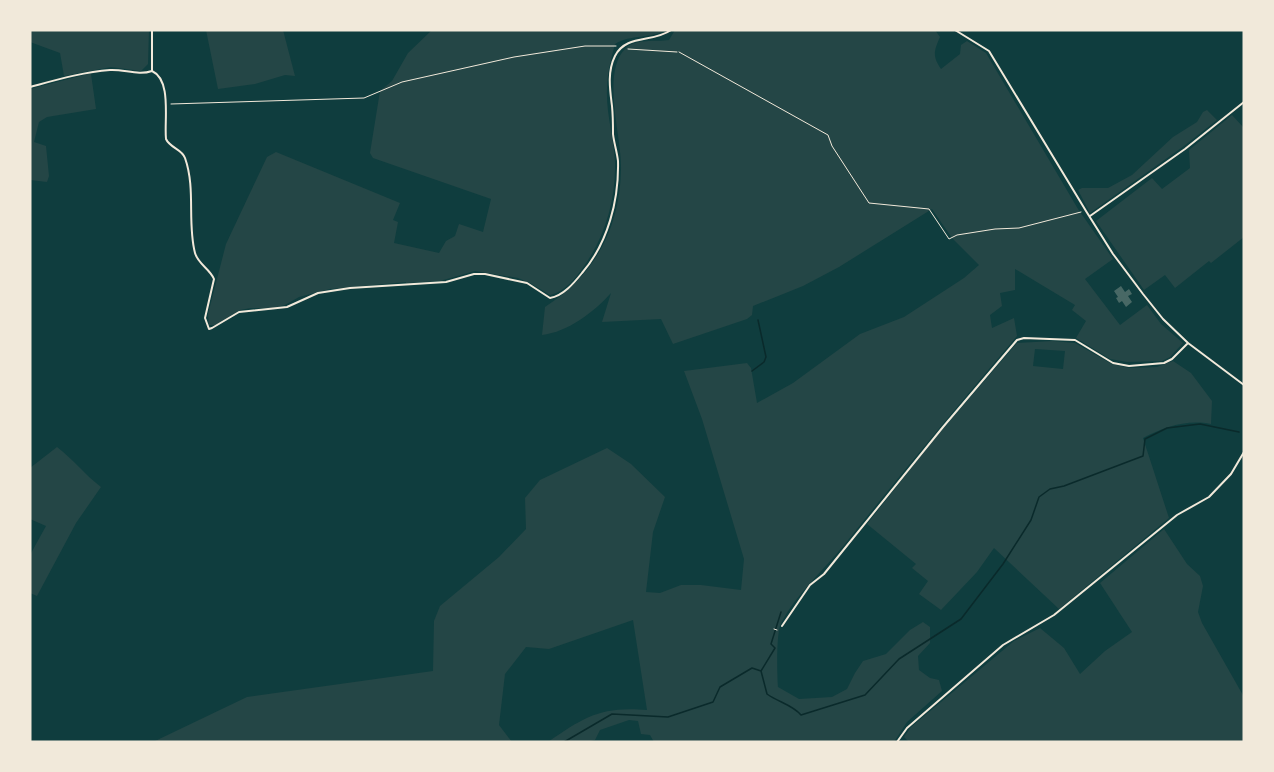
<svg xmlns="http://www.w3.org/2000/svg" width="1274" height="772" viewBox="0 0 1274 772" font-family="Inter,sans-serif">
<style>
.green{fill:#244646;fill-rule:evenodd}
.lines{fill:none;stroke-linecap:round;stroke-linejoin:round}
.stream{stroke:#0a2a2b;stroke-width:1.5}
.building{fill:#486865}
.path{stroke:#f1e9da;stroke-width:1}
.minor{stroke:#f1e9da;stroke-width:2}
</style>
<rect width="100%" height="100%" fill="#0f3d3e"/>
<path class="green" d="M30 30H149L148 64 141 71 111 67 64 76 60 53 30 42Z
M206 30H283L295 76 285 75 255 84 218 89Z
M432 30H666C650 39 631 34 615 44 611 59 607 74 607 89 606 114 614 138 615 162 616 199 605 237 584 266 576 278 564 292 550 295L530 283 518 278 475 271 440 281 406 283V282L330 289 299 297 285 305 273 308H251L240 310 216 325H209L208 314 226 244 267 157 276 152 400 203 393 220 398 222 394 243 439 253 446 241 455 236 459 224 483 232 491 199 373 158 370 153 380 91 392 81 408 53Z
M675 30H935L940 37C934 51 932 56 941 69L960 54 961 45 967 41 986 53 1078 209 1113 259 1085 279 1120 325 1147 305 1161 324 1183 343 1170 357 1162 361 1127 362 1110 359 1076 338 1086 321 1072 310 1075 305 1015 269V290L1000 293 1002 306 990 315 992 328 1014 318 1017 336C958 405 901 474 844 545 823 571 797 593 781 623 776 633 777 675 778 687L799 699 832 697 847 689 855 673 863 661 886 654 910 630 923 622 930 627V643L918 656 919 670 930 678 939 680 942 691 907 722 894 742H654L650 735 641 734 638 721 629 720 600 730 595 740 588 742H548C584 717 601 706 647 710L633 620 549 649 526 647 505 674 499 725 512 742H153L247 697 433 671 434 621 440 606 499 557 526 529 525 498 540 480 607 448 631 464 665 497 653 532 646 592 660 593 681 585H701L741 590 744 559 702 419 684 371 747 363 751 368 757 403 793 383 860 334 904 317 964 278 979 265 952 238 932 209 839 267 803 286 753 306 752 315 747 319 673 344 661 319 602 322 611 293C594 312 568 332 542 335L545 307C595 275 620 228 621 169 622 137 601 73 625 49 635 38 656 42 669 40Z
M88 74H91L96 109 47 117 39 122 34 142 46 146 49 176 47 182 30 180V89Z
M1207 110 1217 120 1184 146 1090 213 1078 190 1082 188H1108L1132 175 1173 137 1197 122 1203 112Z
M1232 115 1244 128V237L1211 263 1209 261 1175 288 1165 275 1144 290 1096 221 1152 178 1162 189 1190 168 1189 150Z
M1053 341 1075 343 1112 364 1129 368 1157 367 1173 361 1191 373 1212 401 1211 424C1187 419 1164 427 1143 438L1169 518 1059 609 994 548 977 572 941 610 919 594 928 581 912 568 916 564 867 524 936 437 1017 343ZM1035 349 1065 351 1063 369 1033 366Z
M57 447C73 459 85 475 101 487L76 523 37 596 30 593V555L46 526 30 519V468Z
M1164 529 1187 564 1200 576 1203 586 1198 612 1202 623 1244 697V742H909L904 737 911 727 1014 641 1040 628 1064 648 1080 674 1105 651 1132 632 1100 583Z"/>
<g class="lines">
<path class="stream" d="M752 371 764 362 766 357 758 320
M761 671 775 648 771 644 781 612
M564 742 612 714 668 717 713 702 720 687 752 668 761 671 767 694C778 702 793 705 801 715L865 695 899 659 961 619 1003 564 1031 520 1039 497 1050 489 1064 486 1143 456 1145 439 1167 428 1200 424 1239 432"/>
</g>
<path class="building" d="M1121 286 1125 292 1129 289 1132 294 1128 296 1132 302 1126 307 1122 301 1119 303 1116 298 1118 297 1114 291Z"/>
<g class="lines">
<path class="path" d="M628 49 677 52
M679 52 828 135 832 146 869 203 929 209 949 239 957 235 995 229 1019 228 1081 212
M171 104 364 98 402 82 514 57 585 46H616
M774 629 777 630"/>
<path class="minor" d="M955 30 989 51 1086 211 1113 254 1143 294 1163 319 1188 343 1244 385
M152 71C172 80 164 121 166 139 170 148 182 149 185 158 196 189 187 223 195 253 198 264 210 269 214 279L205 318 209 329 212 328 239 312 287 307 318 293 350 288 446 282 474 274H485L527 283 550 298C563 296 574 283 582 273 608 243 619 200 618 161 617 152 614 143 613 134 613 125 613 116 612 106 610 90 607 72 615 56 626 34 653 43 671 30
M152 71V30
M30 87C56 80 83 72 110 70 124 69 138 76 152 71
M1090 216 1185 149 1244 102
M782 626 810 585 824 574 943 427 1017 340 1024 338 1075 340 1113 363 1129 366 1164 363 1172 359 1188 343
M897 742 907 728 1003 645 1054 615 1177 515 1209 497 1231 474 1244 452"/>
</g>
<rect width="1274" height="772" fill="none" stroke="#f1e9da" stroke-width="63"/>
</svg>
